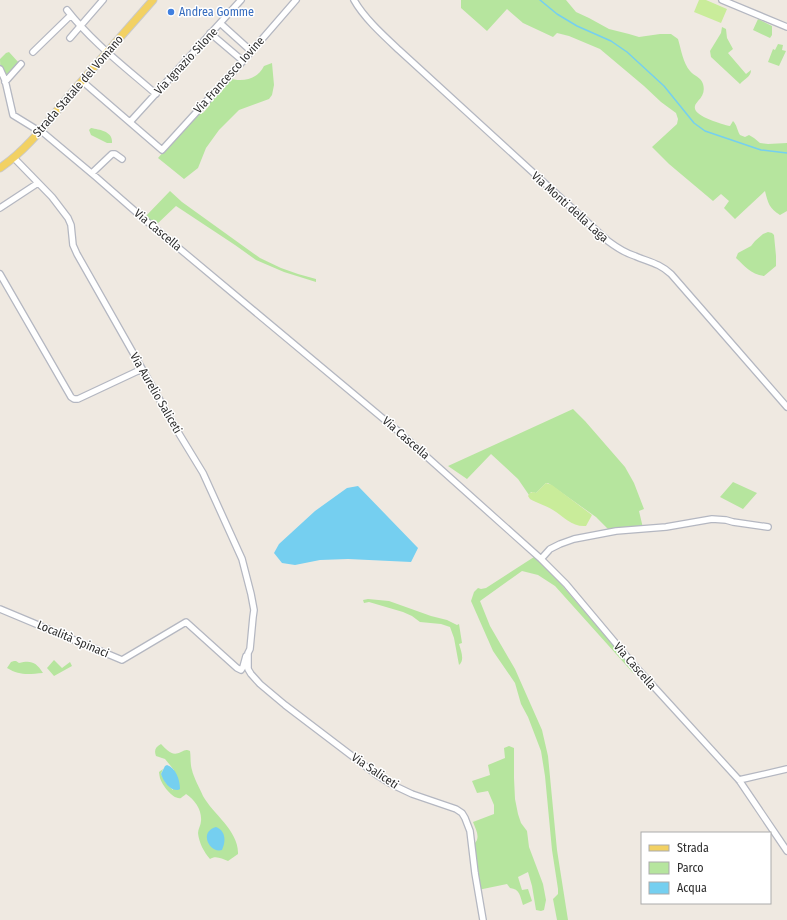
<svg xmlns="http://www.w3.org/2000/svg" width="787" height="920" viewBox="0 0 787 920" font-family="'Fira Sans Condensed',sans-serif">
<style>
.green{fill:#b6e59e}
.pitch{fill:#c9ec9a}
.water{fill:#75cff0}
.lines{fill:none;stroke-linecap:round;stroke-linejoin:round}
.stream{stroke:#75cff0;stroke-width:1.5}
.minor-casing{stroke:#b4b7c1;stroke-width:8}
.major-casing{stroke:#c9c9c9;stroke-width:9}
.minor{stroke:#fff;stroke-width:5.5}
.major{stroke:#f2d163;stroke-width:7}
.shop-dot{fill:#3f7fe0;stroke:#fff;stroke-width:1.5}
.labels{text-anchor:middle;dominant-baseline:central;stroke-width:3;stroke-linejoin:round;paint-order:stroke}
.shop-label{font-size:12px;fill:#366cbe;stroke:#fff;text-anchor:start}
.street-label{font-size:12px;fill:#2e2e2e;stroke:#fff}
</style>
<rect width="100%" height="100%" fill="#efe9e1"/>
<path class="green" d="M461 0H566L576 12 589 18 609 29 629 34 639 37 660 34H671L678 39C681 49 683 63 690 71 694 76 701 77 703 84 705 91 703 96 698 101 697 103 695 104 695 106 692 116 722 124 730 126L733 121C737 125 737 130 740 135L745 137 749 135 754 138 760 143 768 144 787 143V211L780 215C769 208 768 203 765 191L735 219 724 208 729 201 721 194 713 201 669 164 652 147 677 124 678 119 676 113 661 102 644 86 600 49 569 36 557 33 553 37 523 23 507 9 487 31 461 8Z
M758 19 772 26V35L770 38 753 30Z
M722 27 726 29 727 38 733 49 728 53 746 74 751 70C751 77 744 79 740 84L711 57 710 51 721 33Z
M778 44 783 45 782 50 786 51 779 66 768 62 773 49 775 50Z
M9 52 19 63 6 76C1 71 0 66 0 59L6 53Z
M272 63 274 85 272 95 269 99 239 110 219 130 206 148 198 168 184 179 158 158 200 111 203 113 210 105 207 102 229 78C242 83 258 79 264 66Z
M91 128C100 130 113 131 112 143H107L91 135 89 130Z
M170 191 182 202 260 258 281 268 298 274 316 279V282L284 272 256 260 235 245 176 206 156 225 145 217Z
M768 232 772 233 774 235 776 256V266L764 276C750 274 745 266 736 258L738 253 751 246 755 241 763 234Z
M573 409 585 421 625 467 634 483 644 509 639 511 643 528 610 531 596 517 548 483H546L536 493 531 492 529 495 518 479 491 454 467 479 448 466Z
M733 482 757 493 743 509 720 497Z
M534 557 549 570 631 666 634 674 555 586 538 575 522 571 480 601 490 626 515 669 542 730 548 756 557 850 568 920H557L553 899 558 894V889L552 850 545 776 541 751 528 717 521 704 515 683 493 651 471 601 474 592 478 588 481 589 486 588Z
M368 599 389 601 431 616 447 620 457 625 459 624 462 643 459 644C461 651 465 660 459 665L454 638 450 627 441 624 420 622 412 616 403 612 369 602 364 603 363 600Z
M54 660 62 668 70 662 72 666 54 676 47 668Z
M14 661H16L19 663C31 660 36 662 43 673 29 674 20 676 7 668L11 662Z
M161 744C167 750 172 757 181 752 185 750 186 749 190 751 191 757 190 764 192 770 193 776 200 789 203 796 213 814 239 831 238 854L228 861C222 859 216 855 210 859 204 852 199 843 198 833 198 829 201 825 201 821 202 810 195 800 186 794 185 795 182 797 181 798 173 800 162 785 160 778 160 778 159 773 159 772L163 769 161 774 166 783 173 790 174 770 165 759 156 756C154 751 155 747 161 744Z
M509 746 514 748V778L515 799 518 814 521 823 527 831 529 847 543 884 546 900 544 910 541 911 536 910 532 886 528 872 518 877 522 890 528 889 532 901 523 905C520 896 520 889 510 888L507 884 478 890 474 844C481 838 476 830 473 822L494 814V805L488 791 477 793 472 781 490 775 488 765 505 758 504 748Z"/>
<path class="pitch" d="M699 0H706L727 9 721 23 694 12Z
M546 483 552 485 592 515 586 526C572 527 564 517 553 510 545 505 537 503 530 499L528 496 530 493 533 492 536 493Z"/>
<path class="water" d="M358 486 418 548 411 562 348 559 320 560 295 565 282 563 274 553 279 544 315 511 347 488Z
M167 765C176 768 180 780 180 789L178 790C169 790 164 782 161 774L165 766Z
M216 827C226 831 226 841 222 850 210 854 198 832 216 827Z"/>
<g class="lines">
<path class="stream" d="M540 0 557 14 577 26 611 41 627 52 664 86 694 123 705 131 761 150 787 153"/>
<g class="minor-casing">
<path id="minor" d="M354 0C364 18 384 36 399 50L608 241C616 247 625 253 635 256 649 262 659 263 671 274L787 407
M722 0 787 27
M67 10C92 42 125 67 156 94
M220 23 251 51
M210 33 243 61
M70 38 103 0
M33 52 71 15
M0 69 5 80 13 115 39 131
M82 81 162 150 243 61 296 0
M5 82 21 64
M130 122 241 0
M40 130 96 177 144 219 398 431 541 559 566 584 634 665 739 780 787 851
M14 158 52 197 68 218 71 225 73 245 77 254 178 432 203 473 242 559 251 594 254 610 253 617 250 649 248 653V669L251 674 260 684 285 705 377 775 393 785 412 794 456 809 462 813 465 818 470 831 475 873 483 920
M92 173 112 154H115L122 159
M0 208 38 183
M0 274 71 397 74 399H78L142 369
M541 559 550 549 560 544 574 539 616 531 666 527 712 519 726 520 733 522 768 527
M0 609 122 660 186 622 237 668 241 670 243 667 246 656
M739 780 787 769"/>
</g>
<g class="major-casing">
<path id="major" d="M0 168C28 149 48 121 70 95 97 63 125 32 153 0"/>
</g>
<use href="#minor" class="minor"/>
<use href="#major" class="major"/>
</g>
<circle class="shop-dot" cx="171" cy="12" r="4"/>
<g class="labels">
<g class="shop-label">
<text x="179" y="12">Andrea Gomme</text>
</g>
<g class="street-label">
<text transform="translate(186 61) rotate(-47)">Via Ignazio Silone</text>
<text transform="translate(229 75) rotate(-48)">Via Francesco Iovine</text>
<text transform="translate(78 86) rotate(-49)">Strada Statale del Vomano</text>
<text transform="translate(570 207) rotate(42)">Via Monti della Laga</text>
<text transform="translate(158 230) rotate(40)">Via Cascella</text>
<text transform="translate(156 393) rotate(60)">Via Aurelio Saliceti</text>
<text transform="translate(406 438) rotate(41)">Via Cascella</text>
<text transform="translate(73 639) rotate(23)">Località Spinaci</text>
<text transform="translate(635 666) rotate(49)">Via Cascella</text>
<text transform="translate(375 771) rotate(34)">Via Saliceti</text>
</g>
</g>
<rect x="641" y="832" width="130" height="72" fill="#ffffff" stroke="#ababab"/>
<rect x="649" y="845" width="20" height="6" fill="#f2d163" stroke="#ababab"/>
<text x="677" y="852" font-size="12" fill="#2e2e2e">Strada</text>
<rect x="649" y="862" width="20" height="12" fill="#b6e59e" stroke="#ababab"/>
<text x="677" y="872" font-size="12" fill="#2e2e2e">Parco</text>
<rect x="649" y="882" width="20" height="12" fill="#75cff0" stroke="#ababab"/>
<text x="677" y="892" font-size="12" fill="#2e2e2e">Acqua</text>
</svg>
